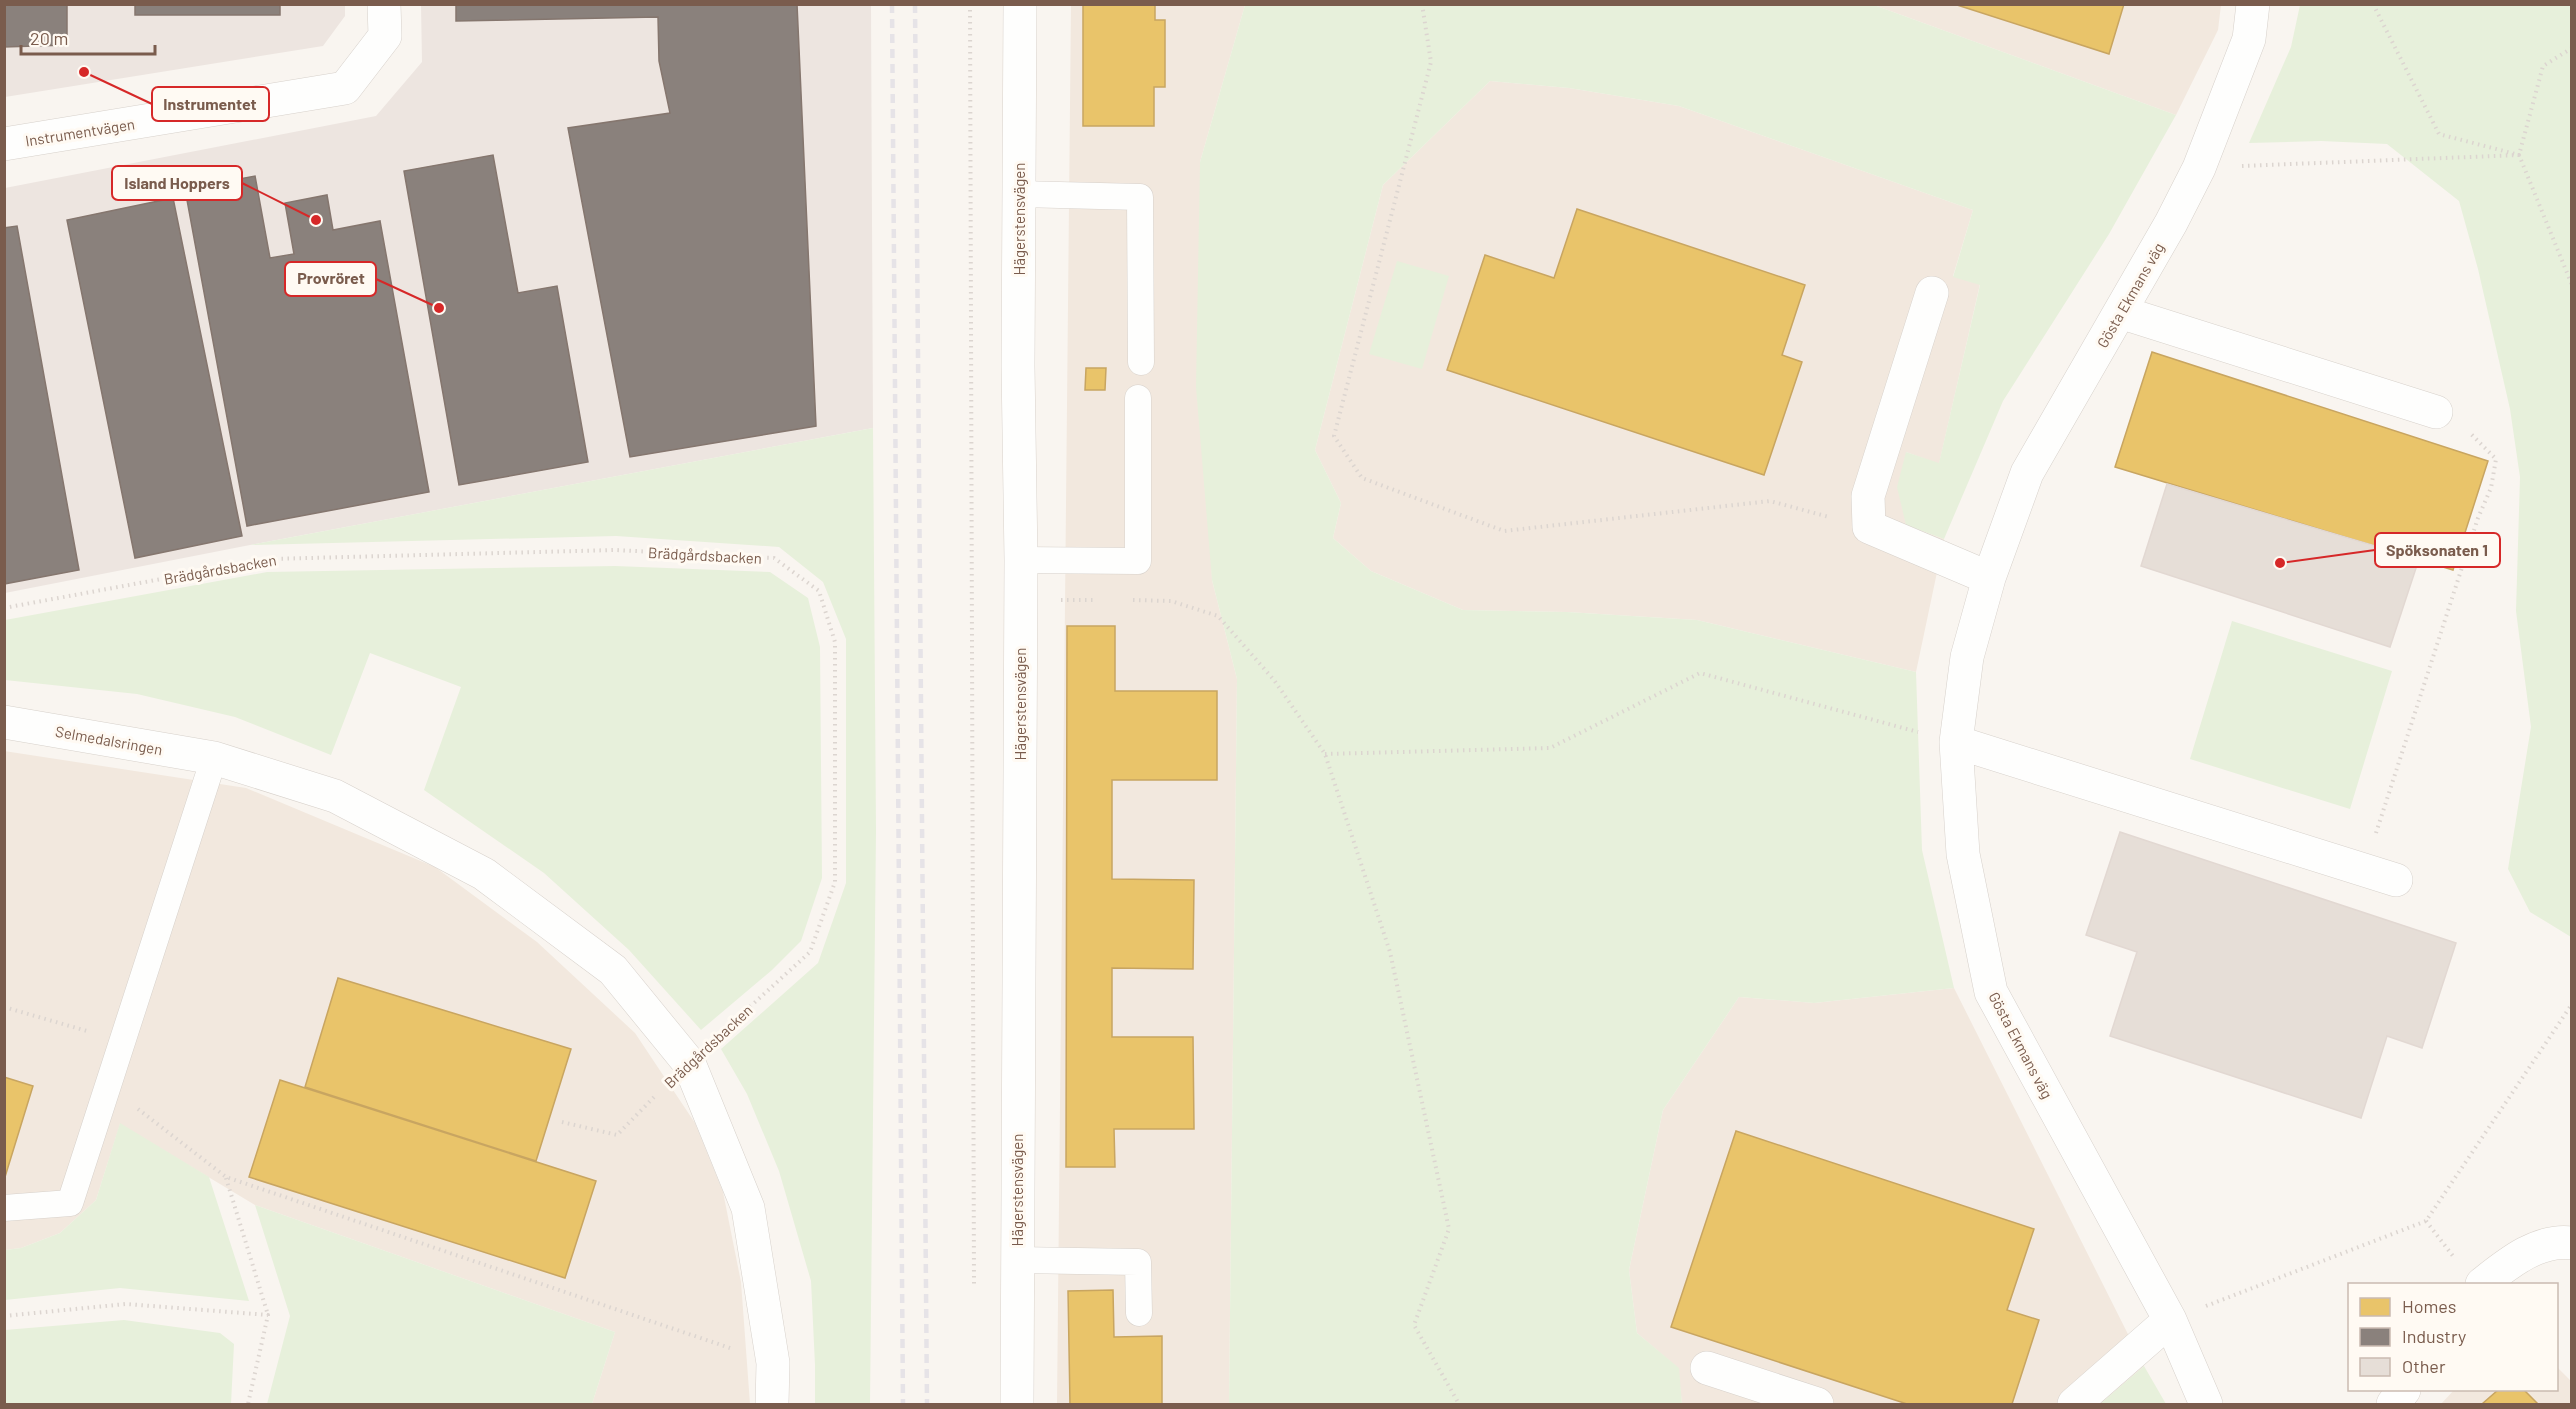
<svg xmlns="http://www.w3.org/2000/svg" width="2576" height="1409" viewBox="0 0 2576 1409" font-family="Barlow,sans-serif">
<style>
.residential{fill:#f2e8de}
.industrial{fill:#ede5e0}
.green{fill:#e7f0db}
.homes{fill:#e9c46a;stroke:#c8a561;stroke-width:1.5}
.industry{fill:#8a817c;stroke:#85766e;stroke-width:1.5}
.building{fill:#e6ded7;stroke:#e2d8d2;stroke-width:1.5}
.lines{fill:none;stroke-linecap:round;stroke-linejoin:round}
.lane-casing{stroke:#d7d1cb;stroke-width:27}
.street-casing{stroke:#d7d1cb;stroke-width:34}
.secondary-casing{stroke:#d9d2cb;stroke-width:34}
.path{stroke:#dcd5d0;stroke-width:4;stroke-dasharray:1.5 4.5;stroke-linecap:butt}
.lane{stroke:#fefefd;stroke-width:26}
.street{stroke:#fefefd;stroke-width:33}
.secondary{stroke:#fefefd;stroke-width:33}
.rail{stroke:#e6e3e7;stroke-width:4.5;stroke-dasharray:9 6;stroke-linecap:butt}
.labels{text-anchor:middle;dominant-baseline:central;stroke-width:6;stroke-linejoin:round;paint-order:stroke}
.street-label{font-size:15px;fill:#7a5c4d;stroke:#fffaf3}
.leader{fill:none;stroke:#d62828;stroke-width:2}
.callout-dot{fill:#d62828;stroke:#fffaf3;stroke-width:2}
.callout{fill:#fffaf3;stroke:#d62828;stroke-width:2}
.callout-label{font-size:16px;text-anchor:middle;font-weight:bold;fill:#7a5c4d}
</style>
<rect width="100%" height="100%" fill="#f9f5f0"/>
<path class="residential" d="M1071 5H1245L1200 162 1212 580 1237 679 1229 1404H1057Z
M1874 5H2221L2218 30 2176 115Z
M1490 81 1569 88 1679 106 1973 210 1953 276 1980 284 1939 464 1906 452V525L1944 539 1916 672 1697 620 1567 612 1463 610 1371 571 1333 538 1341 503 1315 450 1383 185Z
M4 751 246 788 435 867 537 942 635 1033 695 1123 723 1192 741 1282 750 1404H592L615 1332 255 1205 120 1124 96 1200 60 1233 21 1248 5 1250Z
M1954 988 2144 1366 2100 1404H1682L1678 1368 1637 1333 1629 1270 1663 1110 1739 997 1814 1003Z
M2557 1367 2571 1381V1404H2441L2454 1390H2556Z"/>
<path class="industrial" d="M5 5H345V16L323 46 5 97Z
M421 5H871L873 428 250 545 5 593V188L376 116 422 62Z"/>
<path class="green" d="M1245 5H1874L2176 115 2109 234 2003 401 1944 539 1906 525 1897 487 1906 452 1939 463 1980 285 1953 277 1973 210 1679 106 1569 88 1490 81 1383 185 1315 450 1341 503 1333 538 1371 571 1463 610 1567 612 1697 620 1916 672 1922 850 1954 988 1814 1003 1739 997 1663 1110 1629 1270 1637 1333 1679 1368 1682 1404H1229L1237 679 1212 580 1196 387 1200 162Z
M2300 5H2571V937L2530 912 2508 869 2531 727 2516 611 2520 477 2510 409 2478 269 2459 201 2387 144 2321 141 2249 143 2291 47Z
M1397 261 1449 276 1422 369 1369 354Z
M873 428 876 831 870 1404H815V1365L811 1281 779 1171 747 1094 721 1049 818 963 846 883V639L823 582 779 547 616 536 250 545Z
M615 566 770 572 808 598 820 647 822 878 801 941 772 970 701 1030 629 950 544 873 424 790 461 687 370 653 331 755 235 717 137 694 5 680V620L267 572Z
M2232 621 2392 671 2350 809 2190 759Z
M120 1123 209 1177 249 1301 120 1288 5 1300V1250L21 1248 60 1233 96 1200Z
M255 1205 615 1332 592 1404H267L290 1316Z
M124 1320 220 1333 234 1344 231 1404H5V1330Z
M2144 1366 2166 1404H2100Z"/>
<path class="homes" d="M1083 4H1155V20H1165V87H1154V126H1083Z
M1954 4H2124L2109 54Z
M1577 209 1805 285 1782 355 1802 362 1764 475 1447 370 1485 255 1554 278Z
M2152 352 2488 461 2453 570 2115 467Z
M1086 368H1106L1105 390H1085Z
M1067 626H1115V691H1217V780H1112V879L1194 880 1193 969 1112 968V1037H1193L1194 1129H1114L1115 1167H1066Z
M338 978 571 1049 536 1161 305 1087Z
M4 1077 33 1086 5 1177H4Z
M280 1080 596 1181 565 1278 249 1177Z
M1736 1131 2034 1229 2007 1310 2039 1320 2012 1404H1907L1671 1327Z
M1113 1290 1114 1337 1162 1336V1404H1070L1068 1291Z
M2498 1390H2524L2538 1404H2482Z"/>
<path class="industry" d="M4 4H67V45L4 47Z
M135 4H280V15H135Z
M456 4H797L816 426 630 457 568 128 670 113 659 61 658 17 456 21Z
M493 155 518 293 557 286 588 462 459 485 404 171Z
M255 176 270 258 294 254 285 203 327 195 333 230 380 221 429 492 247 526 185 189Z
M173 198 242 536 135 558 67 220Z
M17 226 79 570 4 584V228Z"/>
<path class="building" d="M2167 484 2419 559 2390 647 2141 566Z
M2120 832 2456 943 2422 1048 2387 1036 2361 1118 2110 1036 2137 952 2086 935Z"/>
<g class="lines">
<g class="lane-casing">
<path id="lane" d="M1019 194 1140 197 1141 362
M1021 560 1138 561V398
M4 1208 70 1203 214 758
M1017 1260 1138 1262 1139 1313"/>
</g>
<g class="street-casing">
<path id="street" d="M4 144 345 88 385 36 384 4
M1932 293 1868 496 1869 527 1989 578
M2120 312 2436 412
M4 722 214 758 335 796 484 874 613 970 689 1063 748 1208 773 1363 772 1404
M1956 742 2396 880
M1707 1368 1817 1404
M2074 1404 2170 1320
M2206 1404 2170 1320 1991 992 1963 854 1956 742 1967 657 1989 578 2027 473 2171 223 2199 168 2249 39 2253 4"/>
</g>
<g class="secondary-casing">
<path id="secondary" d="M2482 1284C2506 1265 2538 1238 2572 1243
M1017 1404 1021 560 1018 366 1020 4
M2393 1404 2404 1390"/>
</g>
<path class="path" d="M970 4 974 1288
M1422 4 1431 62 1334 436 1362 478 1504 531 1770 501 1829 517
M2373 4 2439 134 2519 155 2572 285
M2242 166 2519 155 2543 66 2572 48
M1061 600H1096
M1133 600 1171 601 1218 616 1274 680 1325 754 1390 952 1449 1229 1414 1325 1459 1404
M4 608 270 559 615 550 774 558 819 591 835 642V882L810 952 719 1035
M1325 754 1550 748 1700 673 1918 732
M2376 833 2478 518 2491 488 2496 459 2470 433
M4 1007 87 1031
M138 1109 226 1177 730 1348
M562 1122 617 1135 657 1094
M226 1178 268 1315
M2426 1221 2453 1256
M2206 1306 2426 1221 2572 1004
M4 1316 126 1304 268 1315 248 1404"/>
<use href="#lane" class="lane"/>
<use href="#street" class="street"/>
<use href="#secondary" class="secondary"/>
<path class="rail" d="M892 4 903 1404
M915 4 927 1404"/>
</g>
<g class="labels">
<g class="street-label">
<text transform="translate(80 132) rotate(-9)">Instrumentvägen</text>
<text transform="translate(1019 219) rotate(-90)">Hägerstensvägen</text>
<text transform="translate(2130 295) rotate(-60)">Gösta Ekmans väg</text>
<text transform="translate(705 555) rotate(3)">Brädgårdsbacken</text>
<text transform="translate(220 569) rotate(-10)">Brädgårdsbacken</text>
<text transform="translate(1020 704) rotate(-90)">Hägerstensvägen</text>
<text transform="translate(109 740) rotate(10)">Selmedalsringen</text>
<text transform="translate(2021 1045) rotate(62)">Gösta Ekmans väg</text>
<text transform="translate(708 1046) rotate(-43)">Brädgårdsbacken</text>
<text transform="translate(1017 1190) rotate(-90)">Hägerstensvägen</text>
</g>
</g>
<path class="leader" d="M84 72L152 104M316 220L242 183M439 308L376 279M2280 563L2375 550"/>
<g class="callout-dot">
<circle cx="84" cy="72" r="6"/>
<circle cx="316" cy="220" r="6"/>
<circle cx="439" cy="308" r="6"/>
<circle cx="2280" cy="563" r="6"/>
</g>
<g class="callout">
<rect x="152" y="87" width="117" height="34" rx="6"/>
<rect x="112" y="166" width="130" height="34" rx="6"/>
<rect x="285" y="262" width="91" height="34" rx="6"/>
<rect x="2375" y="533" width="125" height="34" rx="6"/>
</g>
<g class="callout-label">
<text x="210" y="110">Instrumentet</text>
<text x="177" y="189">Island Hoppers</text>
<text x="331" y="284">Provröret</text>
<text x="2437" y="556">Spöksonaten 1</text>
</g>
<rect width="2576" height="1409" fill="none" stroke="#7a5c4d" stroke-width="12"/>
<rect x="2348" y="1283" width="210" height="108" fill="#fffaf3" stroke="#cabbb1" stroke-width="1.5"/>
<rect x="2360" y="1298" width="30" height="18" fill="#e9c46a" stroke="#cabbb1" stroke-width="1.5"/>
<text x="2402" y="1313" font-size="18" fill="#7a5c4d">Homes</text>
<rect x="2360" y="1328" width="30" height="18" fill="#8a817c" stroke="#cabbb1" stroke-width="1.5"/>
<text x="2402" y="1343" font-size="18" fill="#7a5c4d">Industry</text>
<rect x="2360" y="1358" width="30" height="18" fill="#e6ded7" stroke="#cabbb1" stroke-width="1.5"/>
<text x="2402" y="1373" font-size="18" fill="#7a5c4d">Other</text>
<path d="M21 45v9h134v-9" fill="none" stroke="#7a5c4d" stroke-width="3"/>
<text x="30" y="45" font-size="18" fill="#7a5c4d" stroke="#fffaf3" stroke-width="4.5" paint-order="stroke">20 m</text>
</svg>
